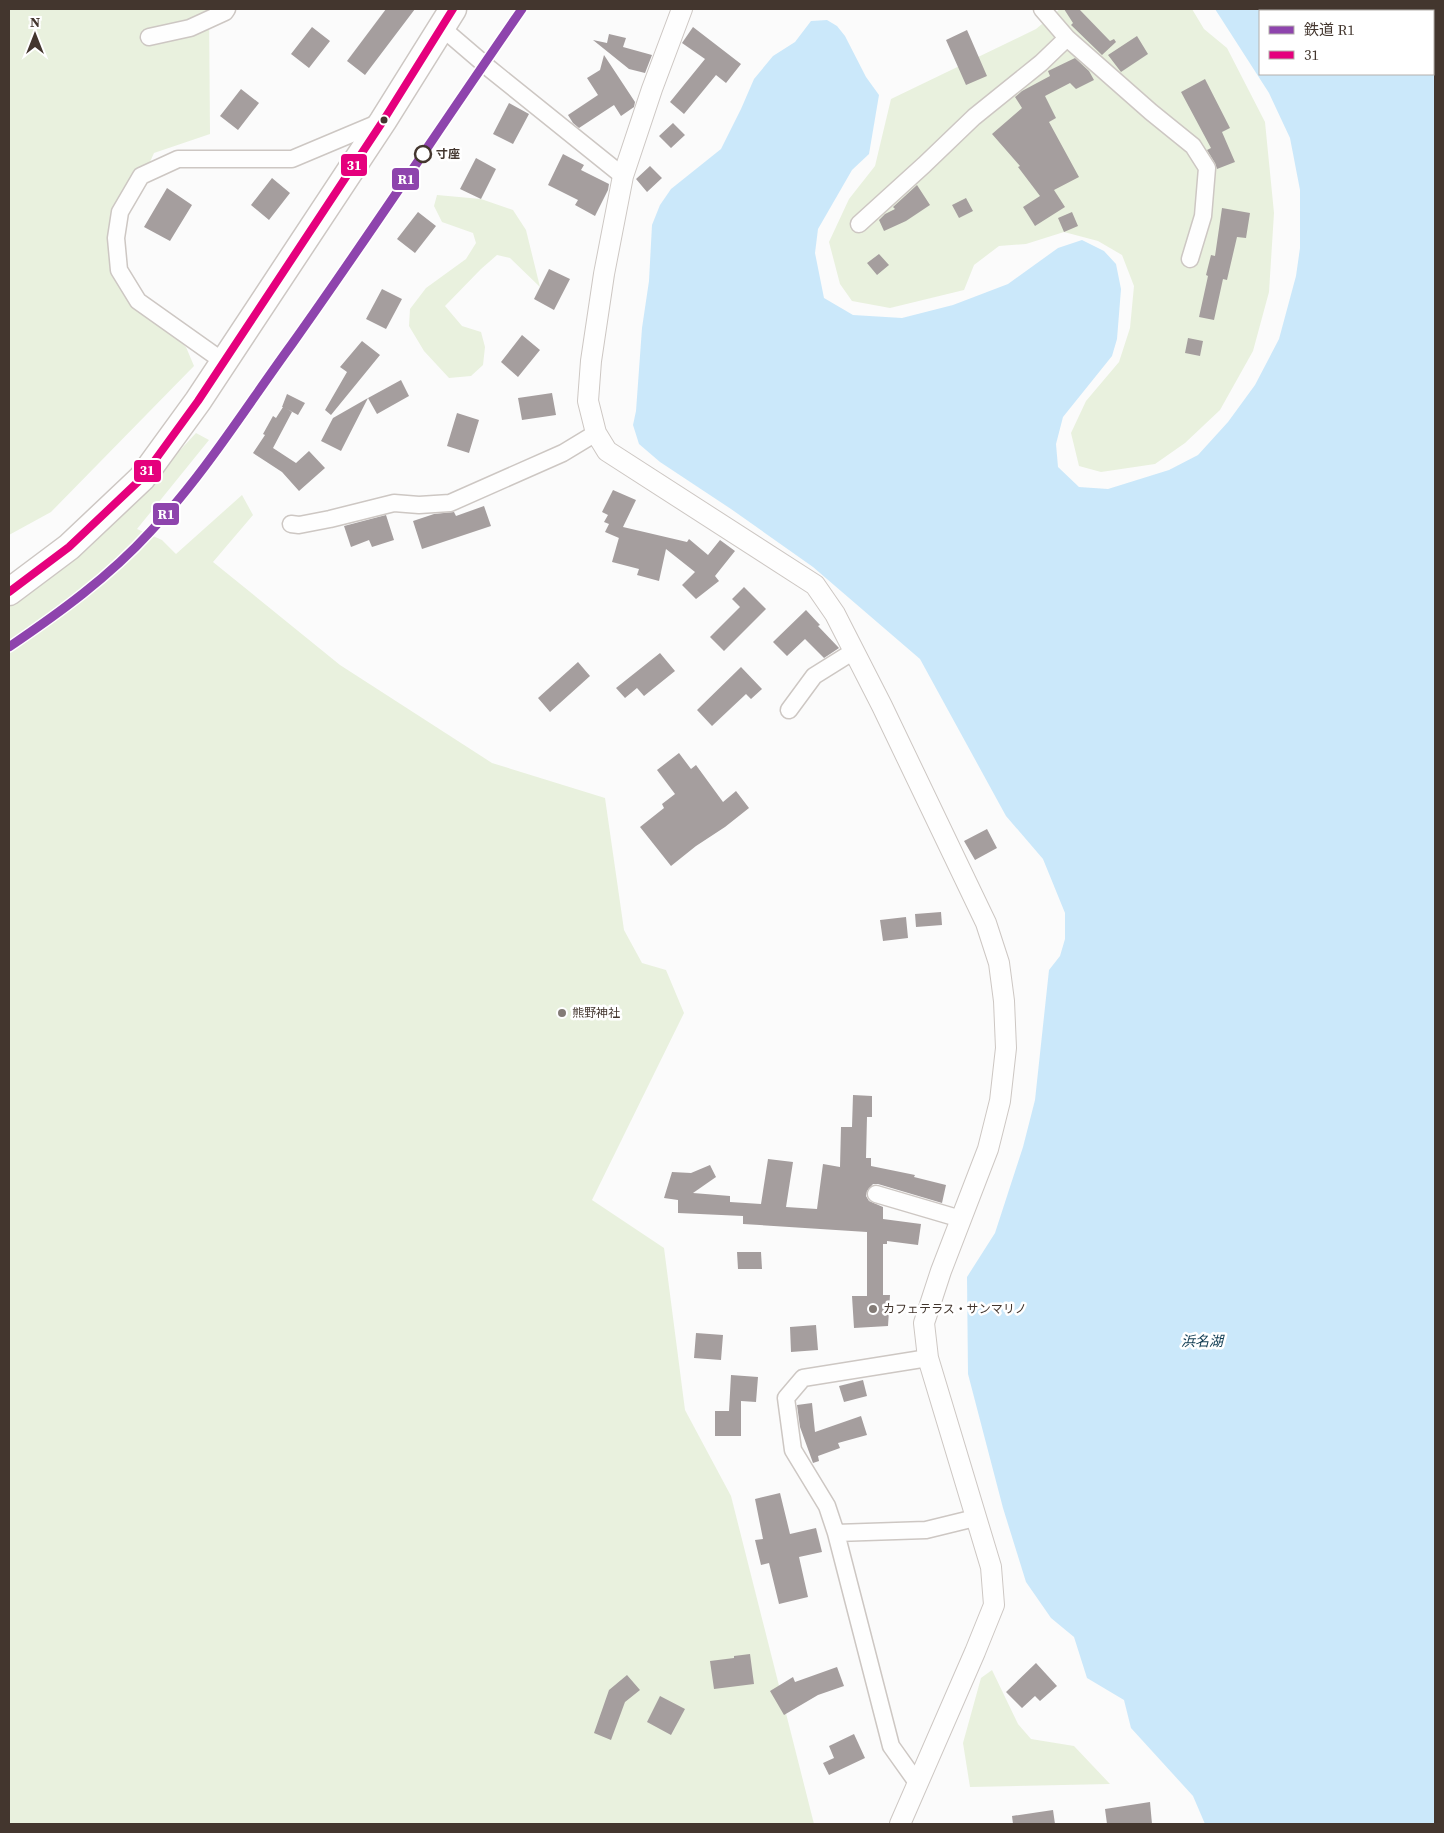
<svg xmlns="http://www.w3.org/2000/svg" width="1444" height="1833" viewBox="0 0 1444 1833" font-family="'Source Serif 4','Noto Sans JP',serif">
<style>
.green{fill:#e9f1de}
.water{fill:#cbe8fa;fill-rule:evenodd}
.building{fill:#a59e9e}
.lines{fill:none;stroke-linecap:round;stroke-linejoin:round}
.minor-casing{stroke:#cdc7c3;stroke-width:19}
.tertiary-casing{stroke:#cdc7c3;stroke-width:22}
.trunk-casing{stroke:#cdc7c3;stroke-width:29}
.minor{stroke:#fefefe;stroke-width:16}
.tertiary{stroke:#fefefe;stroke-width:20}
.trunk{stroke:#fefefe;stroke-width:26}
.bus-1-casing{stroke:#fff;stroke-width:11}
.bus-1{stroke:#e5007d;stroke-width:8}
.rail-1-casing{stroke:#fff;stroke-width:12}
.rail-1{stroke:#8e44ad;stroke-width:9}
.bus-dot{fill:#43362e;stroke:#fff;stroke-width:2}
.stop-dot{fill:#fff;stroke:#43362e;stroke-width:2.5}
.poi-dot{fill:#837b76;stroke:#fff;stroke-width:2}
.labels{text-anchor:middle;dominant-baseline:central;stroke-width:5;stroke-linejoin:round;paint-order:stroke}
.stop-label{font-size:12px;font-weight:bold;fill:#43362e;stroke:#fff;text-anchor:start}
.poi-label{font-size:12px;fill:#43362e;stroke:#fff;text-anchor:start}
.water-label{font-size:14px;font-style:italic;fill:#0e3a50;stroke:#fff}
.line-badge{stroke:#fff;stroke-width:2}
.badge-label{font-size:14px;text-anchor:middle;font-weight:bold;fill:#fff}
</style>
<rect width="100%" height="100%" fill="#fbfbfb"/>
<path class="green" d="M9 9H209L210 134 154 153 116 238 138 301 186 347 194 366 51 512 9 535Z
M1060 9H1192L1204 29 1227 48 1265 122 1274 213 1269 292 1253 351 1220 410 1185 443 1155 464 1101 472 1079 466 1071 433 1086 401 1119 362 1130 328 1134 286 1122 255 1098 241 1064 232 1026 244 999 246 974 265 964 290 890 308 852 301 840 284 829 242 849 199 875 166 891 99 1036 29Z
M437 195 481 199 513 210 526 230 540 287 510 258 497 255 481 269 445 306 462 326 481 332 485 347 483 365 471 376 449 378 424 351 409 326 410 309 426 288 466 259 476 243 473 233 442 222 434 206Z
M196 433 209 440 137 529 162 540 176 554 242 495 253 515 213 562 340 665 492 763 605 798 624 930 642 963 666 970 684 1013 592 1200 664 1248 685 1410 731 1496 814 1824H9V605L89 548Z
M992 1670 1018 1724 1031 1739 1074 1746 1110 1784 970 1787 963 1743 981 1678Z"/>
<path class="water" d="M1215 9H1435V1824H1205L1193 1796 1131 1728 1124 1700 1087 1678 1074 1637 1051 1618 1026 1582 1003 1508 968 1374 967 1277 995 1233 1023 1147 1035 1100 1049 970 1060 956 1065 939V913L1043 859 1006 816 920 659 813 567 731 509 660 462 639 444 633 425 636 411 642 328 649 281 652 225 660 205 671 189 721 149 741 109 754 79 773 56 795 42 811 21 827 20 837 26 845 36 866 77 879 95 869 154 852 170 818 229 815 253 824 298 853 315 902 318 953 305 1008 284 1058 248 1082 240 1104 251 1116 264 1121 289 1117 339 1112 356 1063 417 1056 444 1058 467 1079 487 1108 489 1169 470 1198 455 1228 422 1255 385 1279 339 1296 276 1300 248V190L1290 138 1269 93ZM1260 11H1433V74H1260Z"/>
<path class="building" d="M386 9H415L365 75 347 61Z
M1064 9H1079L1110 41 1114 39 1116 42 1102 55 1071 25 1073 23Z
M312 27 330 41 309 68 291 54Z
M693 27 741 64 726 83 716 75 684 114 670 102 705 59 682 43Z
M967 30 987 76 966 85 946 40Z
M609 34 626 38 623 47 652 55 645 73 629 69 593 40 607 43Z
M1137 36 1148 54 1121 72 1108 55Z
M604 55 635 102 634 107 621 116 614 105 579 128 573 123 568 115 598 95 587 78 600 70Z
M1075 58 1089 71 1094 80 1076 89 1070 83 1045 96 1056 118 1049 122 1079 177 1054 190 1065 207 1035 226 1023 207 1040 196 1018 167 1020 166 992 134 1022 108 1015 97 1022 91 1050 76 1048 71Z
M1205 79 1230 128 1222 132 1235 162 1217 169 1215 163 1207 150 1211 148 1181 92Z
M241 89 259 103 238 130 220 116Z
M509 103 529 114 513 144 493 134Z
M673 123 685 135 671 148 659 136Z
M563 154 584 165 581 170 609 184 608 190 595 216 575 205 578 200 548 185Z
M476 158 496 169 481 199 460 189Z
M650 166 662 178 647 192 636 179Z
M272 178 290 193 269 220 251 205Z
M917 185 930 205 906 221 884 231 879 220 885 214 895 209 893 207Z
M167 188 192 205 170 241 144 227Z
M966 198 973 211 959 218 952 205Z
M1222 208 1250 213 1246 238 1237 237 1227 280 1223 279 1214 320 1199 317 1208 276 1206 275 1211 255 1215 256Z
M418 212 436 226 415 253 397 239Z
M1072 212 1078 226 1064 232 1058 218Z
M879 254 889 265 877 275 867 263Z
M549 269 570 279 554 310 534 299Z
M382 289 402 299 386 329 366 319Z
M522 335 540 350 518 377 501 362Z
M1188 338 1203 341 1200 356 1185 353Z
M362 341 380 355 331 415 325 410 347 372 340 367Z
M401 380 409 396 377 414 368 398Z
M552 393 556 415 522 420 518 398Z
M287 394 305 403 298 415 287 409 292 412 273 448 296 463 309 451 325 468 299 491 282 472 253 453 265 435 263 434 273 416 276 418 283 407H282Z
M368 398 341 451 321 441 333 418Z
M457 413 479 420 469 453 447 446Z
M613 490 636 500 623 527 687 542 689 539 708 555 720 540 735 551 715 576 719 581 696 599 682 585 695 572 666 549 659 581 637 575 639 569 612 562 620 534 619 538 605 532 609 524 604 522 608 515 602 512Z
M484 506 491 526 422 549 413 521 434 514 454 512 456 516Z
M386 515 394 540 372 547 369 540 351 547 344 526Z
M744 587 766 609 724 651 710 637 740 607 732 599Z
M806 610 820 625 818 626 839 648 824 658 805 639 787 656 773 642Z
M660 653 675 671 644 696 637 688 625 698 616 688Z
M578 662 590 676 550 712 538 698Z
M741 667 762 689 751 699 746 694 712 726 697 710Z
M679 753 691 769 696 765 723 802 736 791 749 808 725 827 696 846 671 866 640 827 664 808 662 804 675 794 657 770Z
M987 829 997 848 975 860 964 841Z
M941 912 942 925 916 927 915 914Z
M906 917 908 938 883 941 880 920Z
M853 1095 872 1096V1117H867L866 1158H871V1166L915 1175 914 1177 946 1185 942 1203 878 1184H873L867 1191 866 1196 869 1201 883 1207V1219L921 1224 918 1245 887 1241V1244H883V1295H890L888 1326 854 1328 852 1296H867V1232L743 1224V1216L678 1213V1200L664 1198 672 1172 691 1173 710 1165 716 1177 693 1193 730 1196V1202L761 1204 768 1159 793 1162 786 1207 817 1209 823 1164 840 1167 841 1127H852Z
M737 1252H761L762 1269H738Z
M816 1325 818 1350 791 1352 790 1327Z
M696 1333 723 1335 721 1360 694 1358Z
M731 1375 758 1377 756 1402 741 1401V1436H715V1411H729Z
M863 1380 867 1396 844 1402 839 1386Z
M812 1403 815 1432 861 1416 867 1435 838 1443 840 1448 818 1456 819 1461 813 1463 800 1427 797 1405Z
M780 1493 790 1534 816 1528 822 1552 799 1557 808 1597 779 1604 769 1563 761 1565 755 1540 763 1539 755 1499Z
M750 1654 754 1684 714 1689 710 1661 734 1658V1656Z
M1036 1663 1057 1686 1040 1701 1035 1696 1022 1708 1006 1692Z
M837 1667 844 1686 818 1695 784 1715 770 1691 793 1677 795 1682Z
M627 1675 640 1690 625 1702 611 1740 594 1733 609 1690Z
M660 1696 685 1709 671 1735 647 1722Z
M854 1734 865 1758 829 1775 823 1763 834 1758 829 1746Z
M1150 1802 1152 1824H1107L1105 1809Z
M1053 1810 1055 1824H1013L1012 1816Z"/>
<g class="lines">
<g class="minor-casing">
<path id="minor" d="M1042 9 1067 38 1151 112 1193 146 1207 168 1203 216 1190 259
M441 27 490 69 623 176
M149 37 190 28 225 12 227 9
M859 224 924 165 974 117 1041 63 1067 38
M224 362 138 301 119 270 116 238 120 212 141 176 178 159H292L380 122
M291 524 299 525 330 519 394 503 419 505 450 503 563 453 596 433
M789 710 814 676 854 651
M876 1194 961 1219
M836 1533 926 1530 975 1518
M918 1784 891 1746 836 1533 827 1506 793 1450 786 1398 803 1378 928 1358"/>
</g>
<g class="tertiary-casing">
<path id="tertiary" d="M682 9 652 89 623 176 604 274 591 361 588 401 596 433 607 451 815 585 835 614 882 706 986 923 999 963 1004 1001 1006 1048 1000 1101 988 1149 941 1271 924 1323 928 1358 991 1567 994 1605 975 1652 900 1824"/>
</g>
<g class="trunk-casing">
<path id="trunk" d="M9 592 69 547 142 478 198 401 383 121 453 9"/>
</g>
<use href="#minor" class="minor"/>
<use href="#tertiary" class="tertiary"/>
<use href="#trunk" class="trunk"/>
<g class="bus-1-casing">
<path id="bus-1" d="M9 592 69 547 142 478 198 401 383 121 453 9"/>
</g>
<use href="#bus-1" class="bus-1"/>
<g class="rail-1-casing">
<path id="rail-1" d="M9 647C59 613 109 577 150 532 204 475 246 407 292 344 371 233 445 120 522 9"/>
</g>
<use href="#rail-1" class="rail-1"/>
</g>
<circle class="bus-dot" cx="384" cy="120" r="4.5"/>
<circle class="stop-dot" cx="423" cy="154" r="8"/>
<g class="poi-dot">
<circle cx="562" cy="1013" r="5"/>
<circle cx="873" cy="1309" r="5"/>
</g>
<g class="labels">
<g class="stop-label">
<text x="436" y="154">寸座</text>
</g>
<g class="poi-label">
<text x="572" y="1013">熊野神社</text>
<text x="883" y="1309">カフェテラス・サンマリノ</text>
</g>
<g class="water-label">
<text x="1202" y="1341">浜名湖</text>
</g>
</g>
<g class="line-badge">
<rect x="340" y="153" width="28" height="24" rx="5" fill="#e5007d"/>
<rect x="391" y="167" width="29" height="24" rx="5" fill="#8e44ad"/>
<rect x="133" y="459" width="29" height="24" rx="5" fill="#e5007d"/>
<rect x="152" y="502" width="28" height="24" rx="5" fill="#8e44ad"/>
</g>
<g class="badge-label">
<text x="354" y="170">31</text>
<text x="406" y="184">R1</text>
<text x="147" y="475">31</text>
<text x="166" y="519">R1</text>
</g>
<rect width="1444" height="1833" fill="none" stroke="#43362e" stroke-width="20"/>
<rect x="1259" y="10" width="175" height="65" fill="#ffffff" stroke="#b4afab"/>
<rect x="1269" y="26" width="25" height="8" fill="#8e44ad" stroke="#b4afab"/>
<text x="1304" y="35" font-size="15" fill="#43362e">鉄道 R1</text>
<rect x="1269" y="51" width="25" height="8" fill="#e5007d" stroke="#b4afab"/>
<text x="1304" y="60" font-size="15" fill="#43362e">31</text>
<g transform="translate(35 35)" stroke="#ffffff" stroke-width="4" paint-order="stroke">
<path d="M0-4L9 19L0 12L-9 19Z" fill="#43362e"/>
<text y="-8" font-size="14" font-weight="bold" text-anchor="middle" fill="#43362e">N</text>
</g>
</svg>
